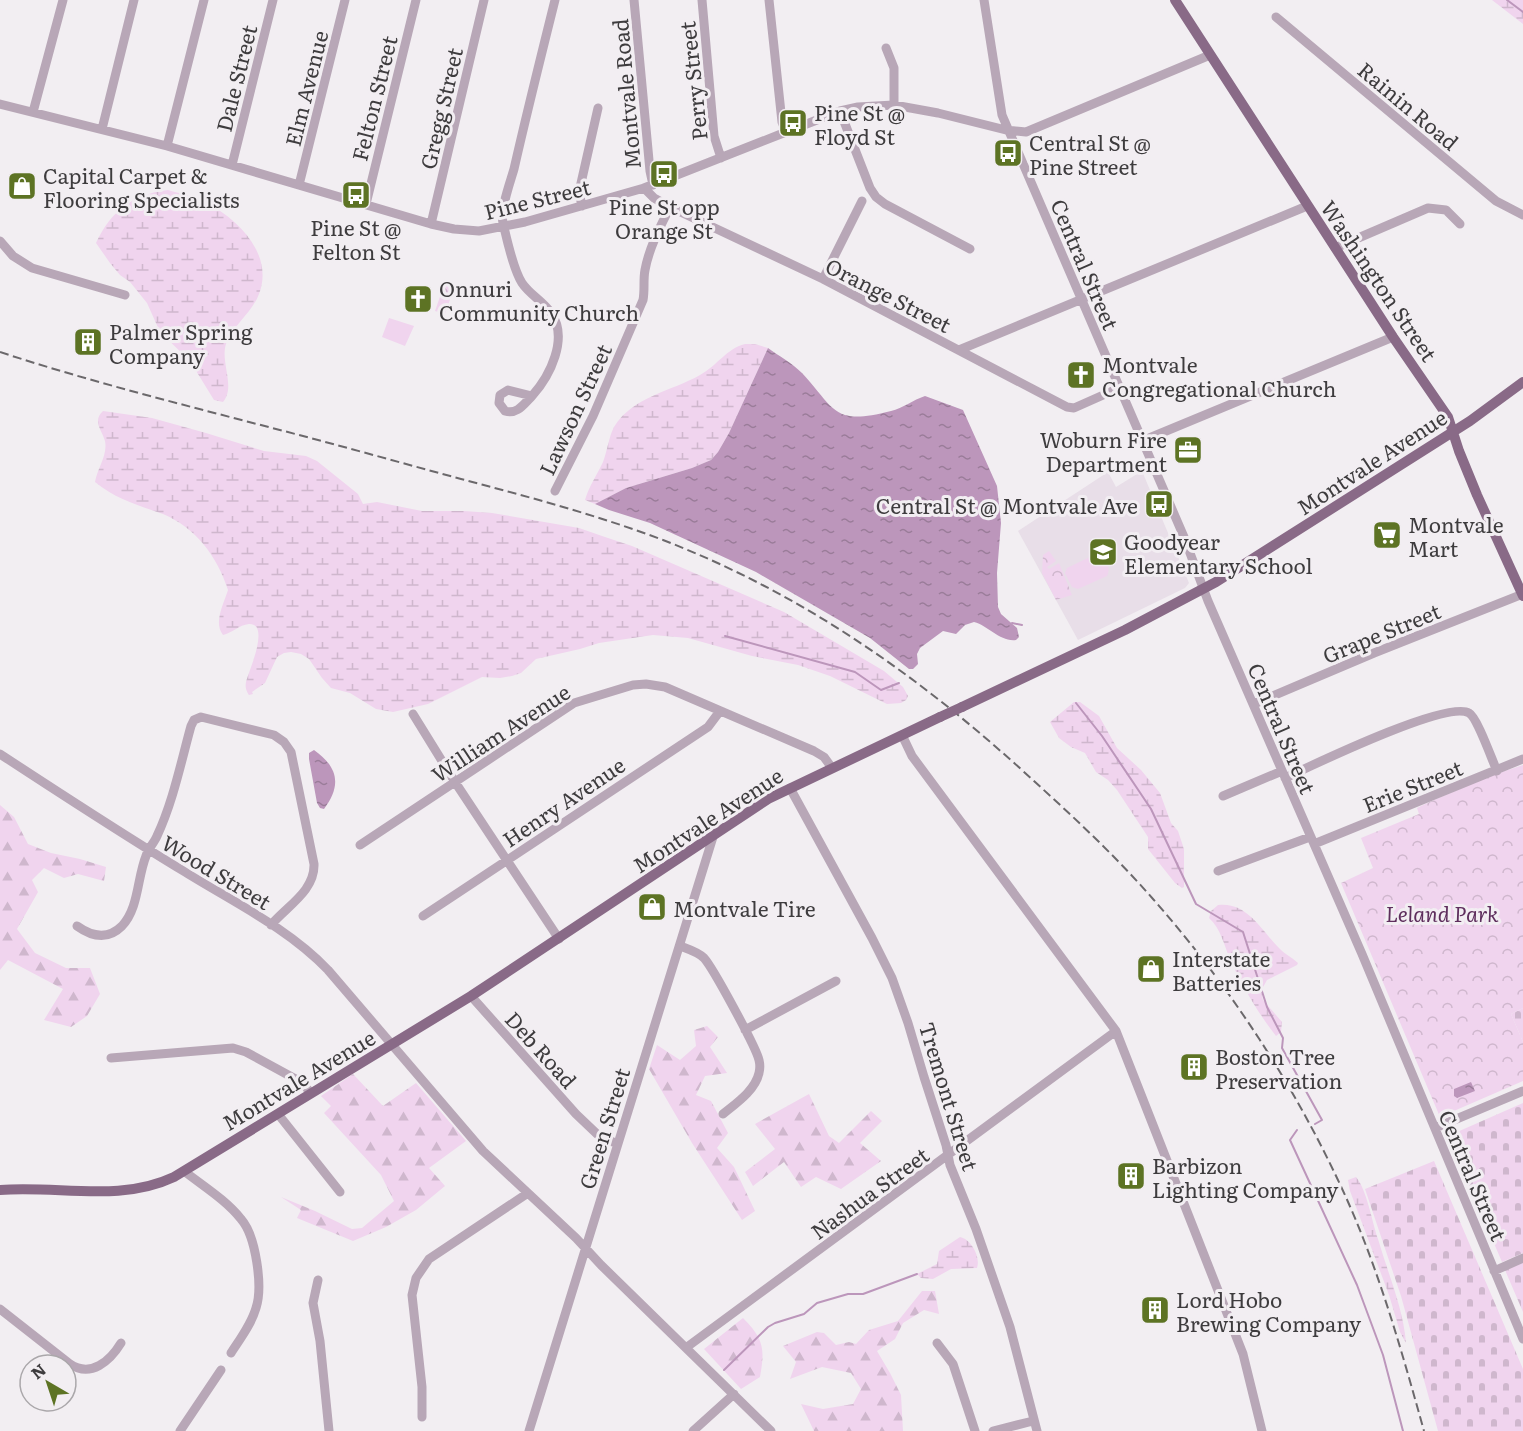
<svg xmlns="http://www.w3.org/2000/svg" width="1523" height="1431" viewBox="0 0 1523 1431" font-family="Literata,serif">
<style>
.built{fill:#e8dee8}
.grass{fill:#f0d4ee}
.forest{fill:url(#forest-firs)}
.wetland{fill:url(#wetland-marsh)}
.cemetery{fill:url(#cemetery-stones)}
.park{fill:url(#park-crowns)}
.water{fill:url(#water-ripples)}
.lines{fill:none;stroke-linecap:round;stroke-linejoin:round}
.stream{stroke:#bc96bb;stroke-width:2}
.minor{stroke:#b8a7b7;stroke-width:9}
.major{stroke:#896a87;stroke-width:10}
.rail{stroke:#6b686b;stroke-width:2;stroke-dasharray:9 4.5;stroke-linecap:butt}
.major-bridge{stroke:#896a87;stroke-width:10}
.labels{text-anchor:middle;dominant-baseline:central;stroke-width:6;stroke-linejoin:round;paint-order:stroke}
.street-label{font-size:21px;fill:#3e3c3e;stroke:#f2eef2}
.poi-label{font-size:21px;fill:#3e3c3e;stroke:#f2eef2;text-anchor:start}
.park-label{font-size:21px;font-style:italic;fill:#5e2e5d;stroke:#f2eef2}
</style>
<defs>
<pattern id="forest-firs" width="22" height="20" patternUnits="userSpaceOnUse" patternTransform="scale(1.5)"><rect width="22" height="20" fill="#f0d4ee"/><path d="M5 1l3.5 6h-7zM16 11l3.5 6h-7z" fill="#cfb7cd"/></pattern>
<pattern id="wetland-marsh" width="20" height="14" patternUnits="userSpaceOnUse" patternTransform="scale(1.5)"><rect width="20" height="14" fill="#f0d4ee"/><path d="M1 5h8M5 5V1M11 12h8M15 12V8" fill="none" stroke="#cfb7cd"/></pattern>
<pattern id="cemetery-stones" width="16" height="16" patternUnits="userSpaceOnUse" patternTransform="scale(1.5)"><rect width="16" height="16" fill="#f0d4ee"/><path d="M2 7V4a2 2 0 0 1 4 0v3zM10 15v-3a2 2 0 0 1 4 0v3z" fill="#cfb7cd"/></pattern>
<pattern id="park-crowns" width="20" height="18" patternUnits="userSpaceOnUse" patternTransform="scale(1.5)"><rect width="20" height="18" fill="#f0d4ee"/><path d="M2 6a3 3 0 1 1 6 0M12 15a3 3 0 1 1 6 0" fill="none" stroke="#cfb7cd"/></pattern>
<pattern id="water-ripples" width="26" height="14" patternUnits="userSpaceOnUse" patternTransform="scale(1.5)"><rect width="26" height="14" fill="#bc96bb"/><path d="M2 4q2-2 4 0t4 0M15 11q2-2 4 0t4 0" fill="none" stroke="#9a7c99"/></pattern>
</defs>
<rect width="100%" height="100%" fill="#f2eef2"/>
<path class="built" d="M1142 471 1189 583 1185 588 1078 640 1018 531 1108 472 1116 487Z"/>
<path class="grass" d="M389 318 414 326 405 346 382 337Z
M1096 554H1100C1107 558 1111 569 1107 576L1078 589 1072 587 1065 573 1067 568Z"/>
<path class="forest" d="M0 805 14 817 28 844 51 853 80 859 106 867 104 881 78 874 64 878 44 868 32 880 38 892 17 929 35 953 66 968H90L100 994 87 1016 71 1027 44 1020 63 989 8 960 0 970Z
M707 1026 718 1037 710 1047 727 1073 705 1076 696 1095 711 1101 728 1133 717 1148 734 1167 755 1211 742 1220 692 1143 649 1069 657 1045 680 1060 696 1046 694 1030Z
M353 1074 383 1106 416 1083 466 1141 429 1168 445 1186 416 1210 386 1227 353 1241 297 1218 301 1210 281 1197 315 1211 352 1229 362 1228 394 1201 381 1175 324 1113 331 1106 321 1096Z
M809 1094 829 1136 839 1143 871 1111 882 1121 860 1143 881 1161 841 1189 816 1177 801 1187 784 1162 753 1186 745 1172 775 1149 755 1124Z
M922 1291H935L939 1314 924 1310 903 1323 895 1339 877 1351 890 1373 901 1395 903 1431H814L801 1404 823 1409 853 1404 861 1389 851 1373 822 1367 790 1379 796 1362 783 1346 817 1332 824 1333 836 1345 849 1342 856 1344 869 1330 898 1321Z
M743 1318C764 1339 765 1349 760 1377L741 1389 704 1349Z"/>
<path class="wetland" d="M1492 0H1523V24Z
M168 190C181 194 196 196 207 203 239 220 274 255 259 294 252 313 233 325 226 344 220 362 236 387 223 402L214 400 190 361 160 332 147 303 130 282 120 275 110 263 96 243C111 211 133 194 168 190Z
M745 344H755L768 348 729 433 718 452 711 460 692 468 626 488 595 504 585 500C589 486 597 475 603 462 607 452 609 436 614 427 632 397 672 391 700 375 718 365 726 349 745 344Z
M103 411 152 418 206 433 264 451 306 456 317 461 358 494 363 504 377 502 422 511H464L492 513 579 528 605 537 632 546 784 612 884 671 903 687 908 696 906 700 901 703 887 704 830 676 798 665 752 656 688 638 653 635 599 643 580 649 536 659 521 673 512 676 500 678 482 677 428 704 393 712 376 709 350 693 331 688 322 678 309 659 301 654 291 652 284 653 277 657 265 683 252 692 253 694 249 695C246 691 245 687 246 682 248 673 271 623 249 624 239 625 232 633 223 635 213 623 224 603 228 590 217 556 196 528 163 514 138 505 117 500 95 482 97 469 108 455 105 441 102 430 92 421 103 411Z
M1074 702H1080L1099 716 1117 748 1141 770 1160 793 1171 823 1178 831 1184 849V887L1182 888 1175 883 1148 849V837L1117 790 1108 780 1096 772 1085 753 1071 747 1059 738 1050 722Z
M1218 905C1247 901 1262 931 1279 948 1284 954 1292 957 1298 963L1297 965 1267 980 1261 991 1263 1000 1282 1022 1281 1032 1276 1036C1258 1013 1242 986 1230 959 1224 945 1221 929 1209 918L1211 911Z
M1356 1177C1367 1190 1372 1222 1378 1239 1388 1274 1403 1307 1406 1343L1400 1332 1389 1295 1350 1191 1348 1180Z
M960 1237C971 1239 981 1257 977 1268L951 1269 933 1279 921 1278 917 1274 937 1264 939 1251Z"/>
<path class="cemetery" d="M1523 1008V1042L1511 1014Z
M1523 1103V1253L1502 1262 1448 1136Z
M1434 1161 1523 1369V1431H1438L1401 1296 1365 1189Z
M1523 1262V1312L1505 1270Z"/>
<path class="park" d="M444 285 454 288 445 314 435 311Z
M1049 551 1056 561 1047 567 1049 569 1059 563 1072 595 1056 600 1042 573 1043 555Z
M1523 765V1008L1511 1014 1523 1042V1081L1440 1117 1341 883 1373 868 1361 838 1419 814 1417 808 1425 804 1487 777Z"/>
<path class="water" d="M768 348C779 356 792 363 802 373 836 410 833 426 891 411 903 408 913 400 925 396L963 410 997 486 1001 523 997 573 998 607 1001 614 1017 628 1019 637 1016 640C1000 642 989 626 974 622L965 625 956 634 943 631 920 648 917 654 918 664 913 669H909L870 638 756 572 650 523 609 510 595 504 626 488 692 468 711 460 718 452 729 433Z
M314 750C338 767 342 785 324 809L320 808 317 803 309 759V753Z
M1471 1082 1475 1091 1457 1098 1454 1096V1089Z"/>
<g class="lines">
<path class="stream" d="M1507 0 1523 12
M1012 623 1022 625
M725 636 855 672 881 690 899 683
M1076 703 1102 736 1151 809 1196 904 1243 932 1267 1007 1283 1038 1282 1048 1322 1120 1315 1124
M1297 1130 1290 1140 1357 1285 1383 1355 1403 1431
M724 1370 768 1327 775 1323 804 1314 817 1303 848 1294H863L917 1274"/>
<path class="minor" d="M634 0 650 171 653 185
M702 0 714 136 721 158
M769 0 782 122 786 132
M984 0 1002 115 1184 537 1208 601 1362 954 1523 1339
M1276 17 1496 201 1523 215
M886 48 894 68V105
M0 104 167 146 431 224 454 229 479 231 525 222 644 188 786 132 840 111 858 107 894 105 938 113 1006 130 1026 132 1210 55
M840 111 870 188 876 197 885 204 970 249
M33 112 63 0
M102 129 134 0
M167 146 204 0
M232 165 273 0
M299 185 345 0
M644 188 654 198 670 207 823 279 1067 407 1074 408 1119 388
M366 204 416 0
M582 206 579 192 598 108
M431 224 484 0
M0 241 13 256 32 268 125 295
M1335 248 1428 208 1446 210 1460 224
M823 279 862 201
M959 350 1307 206
M532 396C524 404 517 415 505 411L499 403 500 395 508 390 532 396C550 376 569 338 551 313 543 301 530 295 522 283 513 269 507 240 503 223 500 209 510 183 514 169 527 112 541 56 555 0
M1142 441 1393 337
M555 491 593 416 643 300C645 290 643 280 645 270 649 248 660 227 670 207
M1254 704 1374 653 1523 594
M413 714 455 782 559 939
M0 754C61 794 122 834 185 872 233 902 288 928 328 970L483 1151 576 1238 601 1265 771 1431
M1285 778C1313 765 1447 700 1469 713 1477 717 1492 760 1497 771
M790 788 872 938 892 978 908 1023 924 1077 946 1145 950 1165 976 1229 1010 1327 1037 1431
M1223 796 1282 771
M1314 844 1523 759
M360 845 574 703 633 685 646 684 665 687 814 751 824 757 832 768
M1218 871 1310 837
M423 916 708 727 720 711
M77 926C91 936 107 941 122 926 139 908 137 878 146 856 148 849 154 843 157 836 173 802 181 762 191 726L194 720 201 717 274 735 284 742 291 752 314 864C315 891 287 906 271 925
M680 946C688 949 698 952 704 958 713 968 756 1047 759 1060 760 1064 760 1069 759 1073 755 1091 735 1104 723 1114
M471 996 576 1114 597 1134 617 1144
M745 1030 836 981
M1116 1031 1243 1354 1262 1431
M111 1058 233 1048 246 1052 301 1082 311 1093
M278 1114 340 1192
M1435 1128 1523 1091
M184 1171C203 1186 226 1200 241 1219 256 1236 263 1287 256 1308 251 1325 240 1339 231 1353
M1494 1271 1523 1258
M318 1280 313 1303 320 1341 329 1431
M0 1309 70 1364C91 1378 110 1361 121 1343
M937 1343 953 1364 975 1431
M687 1347 1116 1031 912 756 902 735
M422 1417V1387L412 1295 416 1278 429 1259 528 1193
M180 1431 221 1370
M529 1431 713 837
M693 1431 734 1394
M993 1431 1033 1421"/>
<path class="major" d="M1175 0 1393 337 1448 417 1459 451 1477 495 1523 596
M962 707 1125 630 1216 582 1470 421 1523 382
M0 1190C58 1185 119 1203 174 1177L471 996 768 799 940 717"/>
<path class="rail" d="M0 352C82 379 165 400 249 422 320 440 391 460 461 479 529 497 597 515 663 540 800 593 915 673 1023 771 1068 812 1113 853 1153 899 1227 983 1289 1077 1337 1178 1376 1259 1400 1345 1424 1431"/>
<path class="major-bridge" d="M940 717 962 707"/>
</g>
<defs>
<g id="bus-square" transform="scale(1.5)"><rect x="-9" y="-9" width="18" height="18" rx="4" fill="#5d7324" stroke="#f2eef2"/><path d="M-5-6H5V4H4V6H2V4H-2V6H-4V4H-5ZM-3.5-4V0h7V-4ZM-3.5 1.2v1.5H-2V1.2ZM2 1.2v1.5H3.5V1.2Z" fill="#fff"/></g>
<g id="shop-square" transform="scale(1.5)"><rect x="-9" y="-9" width="18" height="18" rx="4" fill="#5d7324" stroke="#f2eef2"/><path d="M-5-2.5h2.3a2.7 3.5 0 0 1 5.4 0H5L5.5 6h-11ZM-1.5-2.5h3a1.5 2.3 0 0 0-3 0Z" fill="#fff"/></g>
<g id="church-square" transform="scale(1.5)"><rect x="-9" y="-9" width="18" height="18" rx="4" fill="#5d7324" stroke="#f2eef2"/><path d="M-1.2-6h2.4v3.5h3.3v2.4h-3.3V6h-2.4V-.1h-3.3v-2.4h3.3Z" fill="#fff"/></g>
<g id="building-square" transform="scale(1.5)"><rect x="-9" y="-9" width="18" height="18" rx="4" fill="#5d7324" stroke="#f2eef2"/><path d="M-4-6H4V6H1V3H-1V6H-4ZM-2.5-4.3h1.7v1.8h-1.7ZM.8-4.3h1.7v1.8H.8ZM-2.5-1h1.7V.8h-1.7ZM.8-1h1.7V.8H.8Z" fill="#fff"/></g>
<g id="office-square" transform="scale(1.5)"><rect x="-9" y="-9" width="18" height="18" rx="4" fill="#5d7324" stroke="#f2eef2"/><path d="M-6-3h4V-5.5h4V-3h4V5H-6ZM-1-4.5V-3h2v-1.5ZM-6 0V1H6V0Z" fill="#fff"/></g>
<g id="supermarket-square" transform="scale(1.5)"><rect x="-9" y="-9" width="18" height="18" rx="4" fill="#5d7324" stroke="#f2eef2"/><path d="M-6-5.5h2.5l.6 2H6L4.5 2H-2.5L-4.4-4H-6ZM-1.5 3.2a1.3 1.3 0 1 0 .1 0ZM3 3.2a1.3 1.3 0 1 0 .1 0Z" fill="#fff"/></g>
<g id="school-square" transform="scale(1.5)"><rect x="-9" y="-9" width="18" height="18" rx="4" fill="#5d7324" stroke="#f2eef2"/><path d="M0-5L7-2L0 1L-7-2ZM-4 1L0 2.5L4 1V4Q0 6-4 4Z" fill="#fff"/></g>
</defs>
<g fill-rule="evenodd">
<use href="#bus-square" x="793" y="123"/>
<use href="#bus-square" x="1008" y="153"/>
<use href="#bus-square" x="664" y="174"/>
<use href="#shop-square" x="22" y="186"/>
<use href="#bus-square" x="356" y="195"/>
<use href="#church-square" x="418" y="299"/>
<use href="#building-square" x="88" y="342"/>
<use href="#church-square" x="1081" y="375"/>
<use href="#office-square" x="1188" y="450"/>
<use href="#bus-square" x="1159" y="504"/>
<use href="#supermarket-square" x="1387" y="535"/>
<use href="#school-square" x="1103" y="552"/>
<use href="#shop-square" x="652" y="907"/>
<use href="#shop-square" x="1151" y="969"/>
<use href="#building-square" x="1194" y="1067"/>
<use href="#building-square" x="1131" y="1176"/>
<use href="#building-square" x="1155" y="1310"/>
</g>
<g class="labels">
<g class="street-label">
<text transform="translate(235 78) rotate(-76)">Dale Street</text>
<text transform="translate(692 81) rotate(-96)">Perry Street</text>
<text transform="translate(305 88) rotate(-76)">Elm Avenue</text>
<text transform="translate(625 94) rotate(-95)">Montvale Road</text>
<text transform="translate(373 98) rotate(-76)">Felton Street</text>
<text transform="translate(1409 105) rotate(40)">Rainin Road</text>
<text transform="translate(440 108) rotate(-77)">Gregg Street</text>
<text transform="translate(537 198) rotate(-14)">Pine Street</text>
<text transform="translate(1086 264) rotate(67)">Central Street</text>
<text transform="translate(1380 280) rotate(56)">Washington Street</text>
<text transform="translate(889 294) rotate(27)">Orange Street</text>
<text transform="translate(574 409) rotate(-65)">Lawson Street</text>
<text transform="translate(1371 461) rotate(-33)">Montvale Avenue</text>
<text transform="translate(1381 632) rotate(-22)">Grape Street</text>
<text transform="translate(1283 728) rotate(67)">Central Street</text>
<text transform="translate(500 732) rotate(-33)">William Avenue</text>
<text transform="translate(1412 785) rotate(-22)">Erie Street</text>
<text transform="translate(563 801) rotate(-34)">Henry Avenue</text>
<text transform="translate(707 819) rotate(-33)">Montvale Avenue</text>
<text transform="translate(217 871) rotate(31)">Wood Street</text>
<text transform="translate(542 1049) rotate(48)">Deb Road</text>
<text transform="translate(298 1079) rotate(-31)">Montvale Avenue</text>
<text transform="translate(950 1096) rotate(73)">Tremont Street</text>
<text transform="translate(603 1128) rotate(-73)">Green Street</text>
<text transform="translate(1474 1175) rotate(67)">Central Street</text>
<text transform="translate(869 1192) rotate(-36)">Nashua Street</text>
</g>
<g class="poi-label">
<text x="814" y="111">Pine St @<tspan x="814" dy="24">Floyd St</tspan></text>
<text x="1029" y="141">Central St @<tspan x="1029" dy="24">Pine Street</tspan></text>
<text x="43" y="174">Capital Carpet &amp;<tspan x="43" dy="24">Flooring Specialists</tspan></text>
<text x="664" y="205" text-anchor="middle">Pine St opp<tspan x="664" dy="24">Orange St</tspan></text>
<text x="356" y="226" text-anchor="middle">Pine St @<tspan x="356" dy="24">Felton St</tspan></text>
<text x="439" y="287">Onnuri<tspan x="439" dy="24">Community Church</tspan></text>
<text x="109" y="330">Palmer Spring<tspan x="109" dy="24">Company</tspan></text>
<text x="1102" y="363">Montvale<tspan x="1102" dy="24">Congregational Church</tspan></text>
<text x="1167" y="438" text-anchor="end">Woburn Fire<tspan x="1167" dy="24">Department</tspan></text>
<text x="1138" y="504" text-anchor="end">Central St @ Montvale Ave</text>
<text x="1408" y="523">Montvale<tspan x="1408" dy="24">Mart</tspan></text>
<text x="1124" y="540">Goodyear<tspan x="1124" dy="24">Elementary School</tspan></text>
<text x="673" y="907">Montvale Tire</text>
<text x="1172" y="957">Interstate<tspan x="1172" dy="24">Batteries</tspan></text>
<text x="1215" y="1055">Boston Tree<tspan x="1215" dy="24">Preservation</tspan></text>
<text x="1152" y="1164">Barbizon<tspan x="1152" dy="24">Lighting Company</tspan></text>
<text x="1176" y="1298">Lord Hobo<tspan x="1176" dy="24">Brewing Company</tspan></text>
</g>
<g class="park-label">
<text x="1442" y="912">Leland Park</text>
</g>
</g>
<g transform="translate(48 1383) rotate(321)"><circle r="28" fill="#f2eef2" stroke="#aaa7aa" stroke-width="1.5"/>
<path d="M0-4.5L10 22L0 15L-10 22Z" fill="#5d7324"/>
<text y="-9" font-size="16" font-weight="bold" text-anchor="middle" fill="#3e3c3e">N</text>
</g>
</svg>
